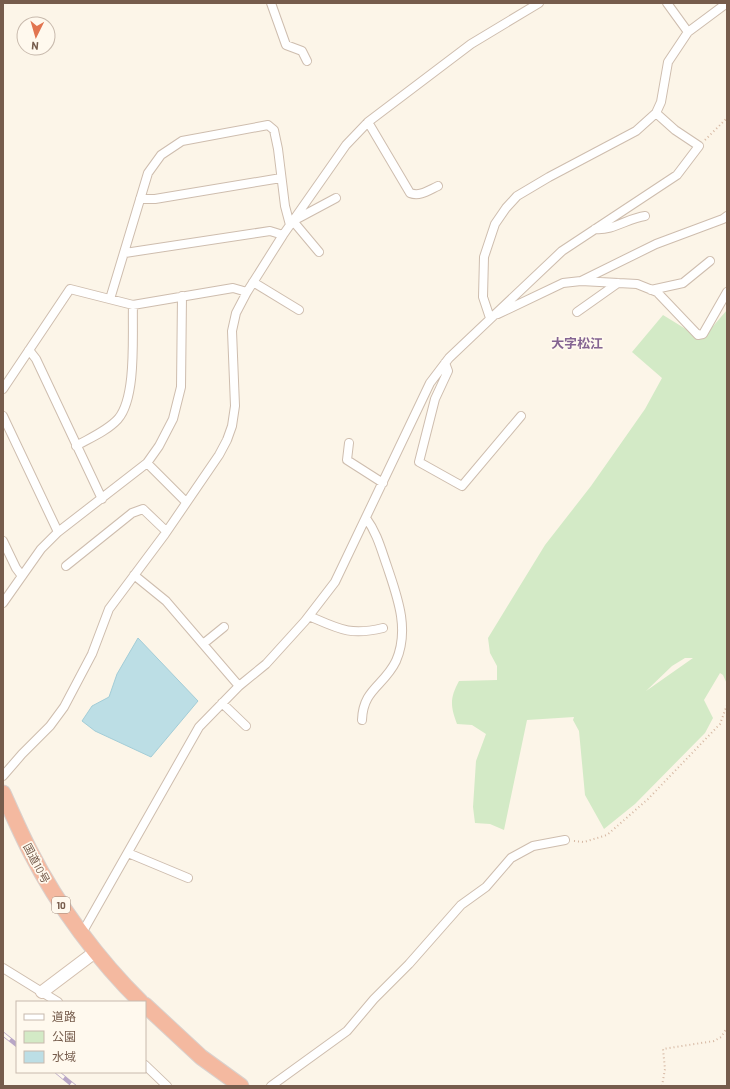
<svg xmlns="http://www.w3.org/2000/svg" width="730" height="1089" viewBox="0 0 730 1089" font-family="Barlow,'Noto Sans JP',sans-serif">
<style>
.green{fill:#d3eac6;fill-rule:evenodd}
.water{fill:#bcdee5;stroke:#a3cdd7}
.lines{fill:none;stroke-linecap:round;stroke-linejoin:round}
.street-casing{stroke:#cebdae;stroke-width:10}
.secondary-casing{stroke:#d3bfae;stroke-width:14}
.highway-casing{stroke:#d9d1cd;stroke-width:17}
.path{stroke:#d6b8a3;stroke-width:2;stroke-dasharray:1 3;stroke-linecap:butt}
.street{stroke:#fff;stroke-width:8}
.secondary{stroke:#fff;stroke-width:12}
.highway{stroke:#f4b9a0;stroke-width:15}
.rail-casing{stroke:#b8a6c6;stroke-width:4.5}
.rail{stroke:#fff9ee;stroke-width:3;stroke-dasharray:9;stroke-linecap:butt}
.labels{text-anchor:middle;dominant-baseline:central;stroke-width:3.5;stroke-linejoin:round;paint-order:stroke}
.shield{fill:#fff9ee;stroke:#9f8b7d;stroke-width:1}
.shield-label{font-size:10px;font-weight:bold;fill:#765c4c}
.street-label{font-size:11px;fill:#765c4c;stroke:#fff9ee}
.quarter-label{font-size:13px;font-weight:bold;fill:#846492;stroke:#fff9ee}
</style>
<rect width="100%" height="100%" fill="#fcf5e8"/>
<path class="green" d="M727 310V684L723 675 720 673 704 700 713 718 705 733 635 804 604 829 585 795 579 731 573 720 574 717 527 720 504 830 490 824 475 823 473 807 476 761 486 734 472 725 457 724C450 705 450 698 459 681L497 680V666L490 653 488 638 545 545 591 486 645 409 662 378 632 352 663 315 702 339ZM685 658H693L646 691 672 666Z"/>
<path class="water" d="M138 638 198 701 151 757 95 731 82 721 92 706 109 697 117 674Z"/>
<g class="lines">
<g class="street-casing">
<path id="street" d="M271 3 286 45 302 51 307 61
M667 3 688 32
M368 122 410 193C420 197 429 190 438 186
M140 199H155L281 178
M595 229C613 231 628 218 645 216
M319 252 293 221 336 198
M125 253 270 231 283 235
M581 281 656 244 723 219 727 216
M253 282 299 310
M651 290 683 283 710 261
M110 299 148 173 161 155 182 141 268 125 274 130 278 149 285 206 290 225
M577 312 618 283
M498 314 563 283 581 281 637 284 657 292 698 335 703 334 727 292
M490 318 483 297 484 257 495 224 506 208 517 196 549 177 636 131 656 113 661 102 668 62 688 32 727 3
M29 350 36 359 102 499
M445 363 448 371 435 399 419 462 462 486 521 416
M3 389 70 289 133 305 233 288 247 292
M3 416 58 532
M349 443 347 460 383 483
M76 446C90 438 107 431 118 419 137 397 132 334 133 305
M147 463 186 502
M3 541 16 568 22 576
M66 566 132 513 143 509 166 531
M134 575 166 601 239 686
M3 603 41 549 58 532 147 463 159 446 173 419 181 387 182 296
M309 616C339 629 350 636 383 628
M203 644 224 627
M222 703 246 726
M362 720C363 689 384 686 396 661 410 629 397 596 387 566 381 549 377 533 366 518
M3 776 22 754 50 726 64 707 92 654 109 609 165 534 219 455 227 440 232 426 235 406 232 331 236 313 247 292 283 235 346 145 368 122 471 44 539 3
M128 853 188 878
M82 933 199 727 239 686 266 664 305 621 335 582 430 383 449 358 562 251 677 175 699 146 675 130 656 113
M3 968 58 1002
M145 1065 167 1086
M271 1086 347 1031 374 999 409 964 461 905 486 887 511 858 533 846 565 840"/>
</g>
<g class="secondary-casing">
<path id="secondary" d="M42 992 95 952"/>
</g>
<g class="highway-casing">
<path id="highway" d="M3 793C12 813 21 834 31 853 58 906 99 961 141 1002
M145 1005 201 1057 241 1086"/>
</g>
<path class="path" d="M705 140 727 118
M574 841 584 842 607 835 648 799 720 724 727 705
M662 1086 665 1069 663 1049 714 1041 721 1037 727 1028"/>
<use href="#street" class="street"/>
<use href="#secondary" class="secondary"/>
<use href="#highway" class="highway"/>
<g class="rail-casing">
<path id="rail" d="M3 1034 17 1045
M57 1072 74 1086"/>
</g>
<use href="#rail" class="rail"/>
</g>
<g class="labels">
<rect class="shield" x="52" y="897" width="18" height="16" rx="3"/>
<g class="shield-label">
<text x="61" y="905">10</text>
</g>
<g class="street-label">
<text transform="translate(37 863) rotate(62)">国道10号</text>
</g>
<g class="quarter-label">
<text x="577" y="343">大字松江</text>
</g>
</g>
<rect width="730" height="1089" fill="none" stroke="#765c4c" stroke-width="8"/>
<rect x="16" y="1001" width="130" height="72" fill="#fff9ee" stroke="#c8baad"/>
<rect x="24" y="1014" width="20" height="6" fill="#ffffff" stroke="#c8baad"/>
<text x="52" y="1021" font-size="12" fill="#765c4c">道路</text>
<rect x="24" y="1031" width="20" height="12" fill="#d3eac6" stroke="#c8baad"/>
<text x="52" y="1041" font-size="12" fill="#765c4c">公園</text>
<rect x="24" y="1051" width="20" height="12" fill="#bcdee5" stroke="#c8baad"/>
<text x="52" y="1061" font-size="12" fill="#765c4c">水域</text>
<g transform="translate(36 36) rotate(185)"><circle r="19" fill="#fff9ee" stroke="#c8baad"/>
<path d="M0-3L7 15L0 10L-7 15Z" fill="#e27550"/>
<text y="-6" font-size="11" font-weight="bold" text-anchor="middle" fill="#765c4c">N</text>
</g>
</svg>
